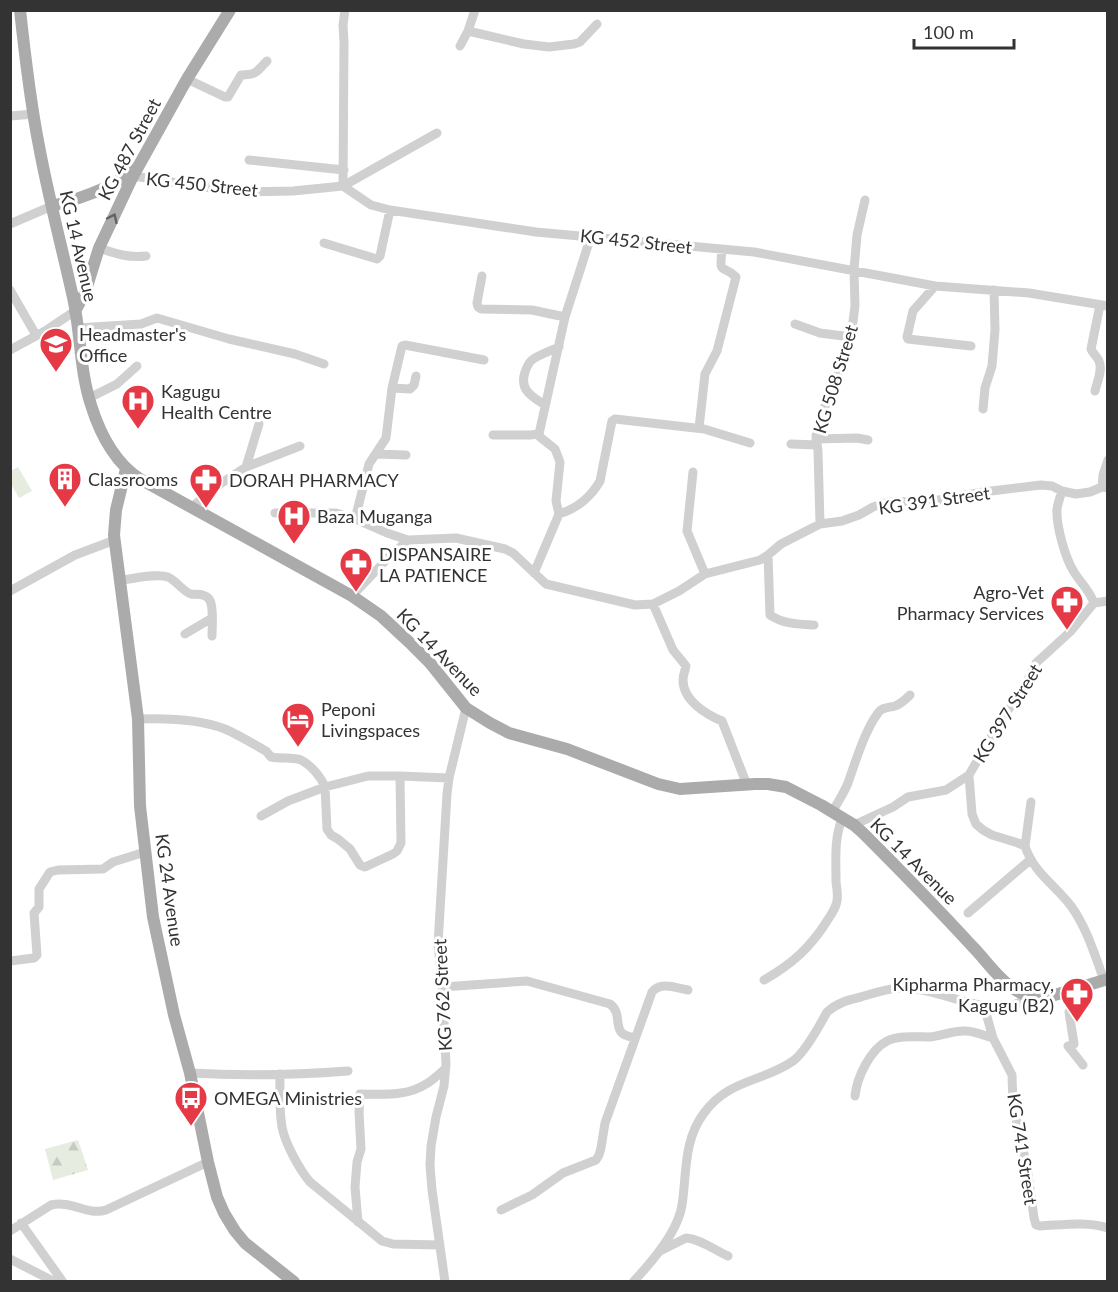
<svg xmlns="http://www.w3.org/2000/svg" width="1118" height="1292" viewBox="0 0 1118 1292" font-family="Lato,sans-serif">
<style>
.forest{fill:url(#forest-firs)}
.park{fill:#e6ecdf}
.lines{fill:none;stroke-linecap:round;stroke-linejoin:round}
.minor{stroke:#d0d0d0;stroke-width:9}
.major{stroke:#ababab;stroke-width:12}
.oneway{stroke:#636363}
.labels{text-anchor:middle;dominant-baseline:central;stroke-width:6;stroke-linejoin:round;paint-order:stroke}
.street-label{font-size:18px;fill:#333;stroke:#fff}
.poi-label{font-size:18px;fill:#333;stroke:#fff;text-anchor:start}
</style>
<defs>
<pattern id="forest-firs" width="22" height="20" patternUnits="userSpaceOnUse" patternTransform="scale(1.5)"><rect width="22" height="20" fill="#e6ecdf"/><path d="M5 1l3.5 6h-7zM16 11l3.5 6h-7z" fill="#c6cbc0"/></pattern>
</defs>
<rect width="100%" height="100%" fill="#fff"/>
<path class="forest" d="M78 1140 88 1170 53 1180 45 1149Z"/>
<path class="park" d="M18 467 32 491 19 498 11 484V471Z"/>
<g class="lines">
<path class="minor" d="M345 10 343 25 344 42 343 186 371 205 390 210 536 232 754 252 935 286 1029 293 1108 306
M468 31 524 44 549 47 574 44 580 42 597 24
M460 46 468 31 475 10
M187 79 225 97H228L241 75C258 74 255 73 267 61
M10 116 34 114
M249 160 344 170
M133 176 237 192 293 191 343 186 437 133
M10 224 52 206
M324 243 377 259 380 256 390 210
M99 248C116 254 129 258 146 256
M482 276 477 303 478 307 481 309 532 310 565 317
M935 286 913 311 907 337 908 339 971 346
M10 290 36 335
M795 324 820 333 851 337
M77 328 141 324 157 318 229 339 295 354 324 364
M10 350 45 331 75 311
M392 388 410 389 414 385 416 376
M1095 391C1097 382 1103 370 1099 361 1097 356 1093 354 1091 349L1100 305
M89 398 117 384 137 366
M545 405C532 397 519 390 525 372 527 367 528 363 532 360 540 354 551 351 559 347
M983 409 985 388 992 366 995 330 994 290
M699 428 705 374 717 351 736 277C722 263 719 277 722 250
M493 435H530L539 434
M816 439 857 438 868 440
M791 444 817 445
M376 454 406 455
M246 467 259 424
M693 472 687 531 705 574
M1102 487 1103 475 1108 460
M1062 491C1060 497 1058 503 1057 509 1056 525 1065 558 1074 572 1080 582 1090 591 1094 603
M192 507 217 486 246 467 300 446
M275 513H336L355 519 387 533 408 540
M559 514C576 509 591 497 600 481L612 421 615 419 704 429 750 443
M355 519 369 464 386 438 392 388 402 346 405 345 484 360
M820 524 818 451 816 436 820 419 845 356 851 337 855 306 854 270 857 235 865 200
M768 555 770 615C783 624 799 624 814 625
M534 573 559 514 556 501 560 462 555 449 540 437 539 434 565 317 591 236
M120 580C133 579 157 573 168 577 177 581 182 591 191 594 198 595 204 593 209 599 214 605 212 627 212 636
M10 591 75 555 115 540
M352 596 388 558 408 540 456 538 505 549 513 553 546 584 635 605 653 604 679 591 705 574 760 560 768 555 781 544 820 524 842 521 859 515 873 507 888 502 933 501 983 492 1041 485 1052 486 1062 491 1076 494 1090 492 1102 487 1108 488
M653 604 673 650 686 666C685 671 683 675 683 680 683 700 705 714 722 721L747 785
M185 634 212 618
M138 719C164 718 200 719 225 729 239 735 253 744 266 751L271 757C281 759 293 757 301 760 311 765 321 777 325 787L368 776H400L449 778
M832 813C837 803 844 793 848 783 855 763 865 730 878 713 882 707 888 708 895 706 901 704 905 700 910 695
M261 816 288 801 325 787 327 829 331 835 338 839 350 849 360 865 365 867 393 854 397 851 401 843 400 776
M854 825 893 807 908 797 946 790 969 775
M1025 846 1031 802
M968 913 1030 860
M10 961 34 958 37 955 34 913 39 907V889L50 872 58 870 103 869 113 862 145 852
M764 980C792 964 810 948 827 921 831 915 836 908 837 901 838 895 837 888 836 882 836 860 834 839 842 819
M1104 980C1095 956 1087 928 1071 906 1056 886 1033 872 1025 846L1018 843 992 835 983 830 976 824 972 814 969 775 1003 716 1021 694 1036 663 1071 631 1094 603 1108 601
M443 987 527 981 610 1004C621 1012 615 1024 621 1032 624 1036 631 1037 635 1038
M984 1006 993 1038 1012 1075 1013 1106 1027 1167 1034 1218 1036 1225 1040 1226C1062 1225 1086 1221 1108 1228
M1069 1012 1074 1044 1068 1046 1083 1065
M190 1073C243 1076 296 1075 348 1071
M280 1074C280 1091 279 1110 282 1127 285 1143 299 1169 310 1182L382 1241 393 1244 440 1245
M855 1096C857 1077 870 1050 887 1041 900 1035 916 1037 929 1037 941 1036 954 1030 966 1031 974 1031 985 1036 993 1038
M501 1210 532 1195 563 1173 596 1160 599 1155 601 1148 605 1123 652 992C661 981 676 988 688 990
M358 1222 355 1187 357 1162 361 1149 359 1112 360 1094C382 1094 406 1097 426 1084 433 1080 439 1074 445 1069
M21 1223 63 1282
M10 1231 51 1205C72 1200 87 1216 106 1210L208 1162
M660 1251 686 1238C701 1239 714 1250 728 1256
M10 1259 55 1282
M445 1282 432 1190 430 1165 431 1146 436 1117 444 1086 446 1064 442 983 438 944 447 794 449 778 466 708
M633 1282C652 1262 678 1232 682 1205 687 1173 683 1141 704 1113 729 1079 763 1082 793 1061 804 1053 820 1025 827 1012 837 1003 848 1000 861 997 874 993 888 988 902 988 938 988 980 1014 1013 1005 1019 1003 1025 1000 1030 998"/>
<path class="major" d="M20 10C25 56 30 101 39 146 48 195 61 244 72 293 81 330 79 368 91 405 100 434 114 462 140 479L352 596 381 616 409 642 430 663 466 708 490 723 509 733 567 749 658 784 680 789 755 784H768L786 787 821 805 854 825 863 833C900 870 937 908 972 946 986 960 997 978 1014 989 1026 997 1034 999 1048 997L1108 979
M52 206C79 199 114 187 135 169
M75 311 85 293 99 248 133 176 187 79 230 10
M126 469 116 510 114 535 138 719 140 806 153 917 174 1015 190 1073 208 1162 217 1197 224 1213 235 1231 245 1243 294 1282"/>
</g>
<defs><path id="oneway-chevron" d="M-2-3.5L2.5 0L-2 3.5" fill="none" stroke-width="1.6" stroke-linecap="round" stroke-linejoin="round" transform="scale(1.5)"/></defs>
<use class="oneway" href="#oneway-chevron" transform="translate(113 218) rotate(-65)"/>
<defs>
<g id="school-pin" transform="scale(1.725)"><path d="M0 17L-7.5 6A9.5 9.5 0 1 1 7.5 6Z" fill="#e63946" stroke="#fff"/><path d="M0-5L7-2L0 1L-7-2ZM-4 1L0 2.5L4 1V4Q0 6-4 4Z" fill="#fff"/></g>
<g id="hospital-pin" transform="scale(1.725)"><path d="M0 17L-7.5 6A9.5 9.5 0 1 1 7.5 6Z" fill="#e63946" stroke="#fff"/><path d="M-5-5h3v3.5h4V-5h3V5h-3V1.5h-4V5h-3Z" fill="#fff"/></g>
<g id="building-pin" transform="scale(1.725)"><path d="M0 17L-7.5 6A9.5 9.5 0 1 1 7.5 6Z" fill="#e63946" stroke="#fff"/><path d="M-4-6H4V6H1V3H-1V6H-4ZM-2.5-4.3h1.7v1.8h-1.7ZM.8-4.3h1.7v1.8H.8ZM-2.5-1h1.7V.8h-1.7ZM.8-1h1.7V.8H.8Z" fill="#fff"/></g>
<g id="pharmacy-pin" transform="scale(1.725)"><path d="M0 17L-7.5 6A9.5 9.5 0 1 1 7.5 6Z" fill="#e63946" stroke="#fff"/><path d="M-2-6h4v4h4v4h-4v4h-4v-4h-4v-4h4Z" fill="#fff"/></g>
<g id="hotel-pin" transform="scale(1.725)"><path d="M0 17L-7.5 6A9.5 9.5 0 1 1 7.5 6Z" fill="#e63946" stroke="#fff"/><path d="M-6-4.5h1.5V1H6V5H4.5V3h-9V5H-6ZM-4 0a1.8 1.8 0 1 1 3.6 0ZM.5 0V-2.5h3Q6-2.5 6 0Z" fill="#fff"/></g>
<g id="bus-pin" transform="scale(1.725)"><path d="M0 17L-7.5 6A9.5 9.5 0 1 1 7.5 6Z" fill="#e63946" stroke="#fff"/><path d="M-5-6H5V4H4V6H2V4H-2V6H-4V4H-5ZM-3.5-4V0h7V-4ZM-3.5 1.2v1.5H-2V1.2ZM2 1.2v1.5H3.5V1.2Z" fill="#fff"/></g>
</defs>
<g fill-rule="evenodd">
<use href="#school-pin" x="56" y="344"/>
<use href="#hospital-pin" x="138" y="401"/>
<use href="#building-pin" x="65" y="479"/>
<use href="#pharmacy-pin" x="206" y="480"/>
<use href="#hospital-pin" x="294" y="516"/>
<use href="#pharmacy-pin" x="356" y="564"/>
<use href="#pharmacy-pin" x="1067" y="602"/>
<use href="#hotel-pin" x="298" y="719"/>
<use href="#pharmacy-pin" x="1077" y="994"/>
<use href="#bus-pin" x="191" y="1098"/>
</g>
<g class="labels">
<g class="street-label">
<text transform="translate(129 149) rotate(-62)">KG 487 Street</text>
<text transform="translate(202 184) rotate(6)">KG 450 Street</text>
<text transform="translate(636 241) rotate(6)">KG 452 Street</text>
<text transform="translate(79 246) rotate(77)">KG 14 Avenue</text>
<text transform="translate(835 379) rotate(-73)">KG 508 Street</text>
<text transform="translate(934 500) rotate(-8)">KG 391 Street</text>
<text transform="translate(440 652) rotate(46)">KG 14 Avenue</text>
<text transform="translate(1007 713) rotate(-58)">KG 397 Street</text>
<text transform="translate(914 861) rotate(45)">KG 14 Avenue</text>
<text transform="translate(170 890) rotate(82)">KG 24 Avenue</text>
<text transform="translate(442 995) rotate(-93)">KG 762 Street</text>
<text transform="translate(1023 1149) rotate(81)">KG 741 Street</text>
</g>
<g class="poi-label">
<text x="79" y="334">Headmaster's<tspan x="79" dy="21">Office</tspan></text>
<text x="161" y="391">Kagugu<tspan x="161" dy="21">Health Centre</tspan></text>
<text x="88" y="479">Classrooms</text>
<text x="229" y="480">DORAH PHARMACY</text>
<text x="317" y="516">Baza Muganga</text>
<text x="379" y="554">DISPANSAIRE<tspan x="379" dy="21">LA PATIENCE</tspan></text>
<text x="1044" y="592" text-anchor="end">Agro-Vet<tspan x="1044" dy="21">Pharmacy Services</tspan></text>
<text x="321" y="709">Peponi<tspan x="321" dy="21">Livingspaces</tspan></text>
<text x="1054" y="984" text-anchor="end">Kipharma Pharmacy,<tspan x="1054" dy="21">Kagugu (B2)</tspan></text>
<text x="214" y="1098">OMEGA Ministries</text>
</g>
</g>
<rect width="1118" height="1292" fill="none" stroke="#333333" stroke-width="24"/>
<path d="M914 39v9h100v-9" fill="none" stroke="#333333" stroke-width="3"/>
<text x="923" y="39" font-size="18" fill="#333333" stroke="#ffffff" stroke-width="4.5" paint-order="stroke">100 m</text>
</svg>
